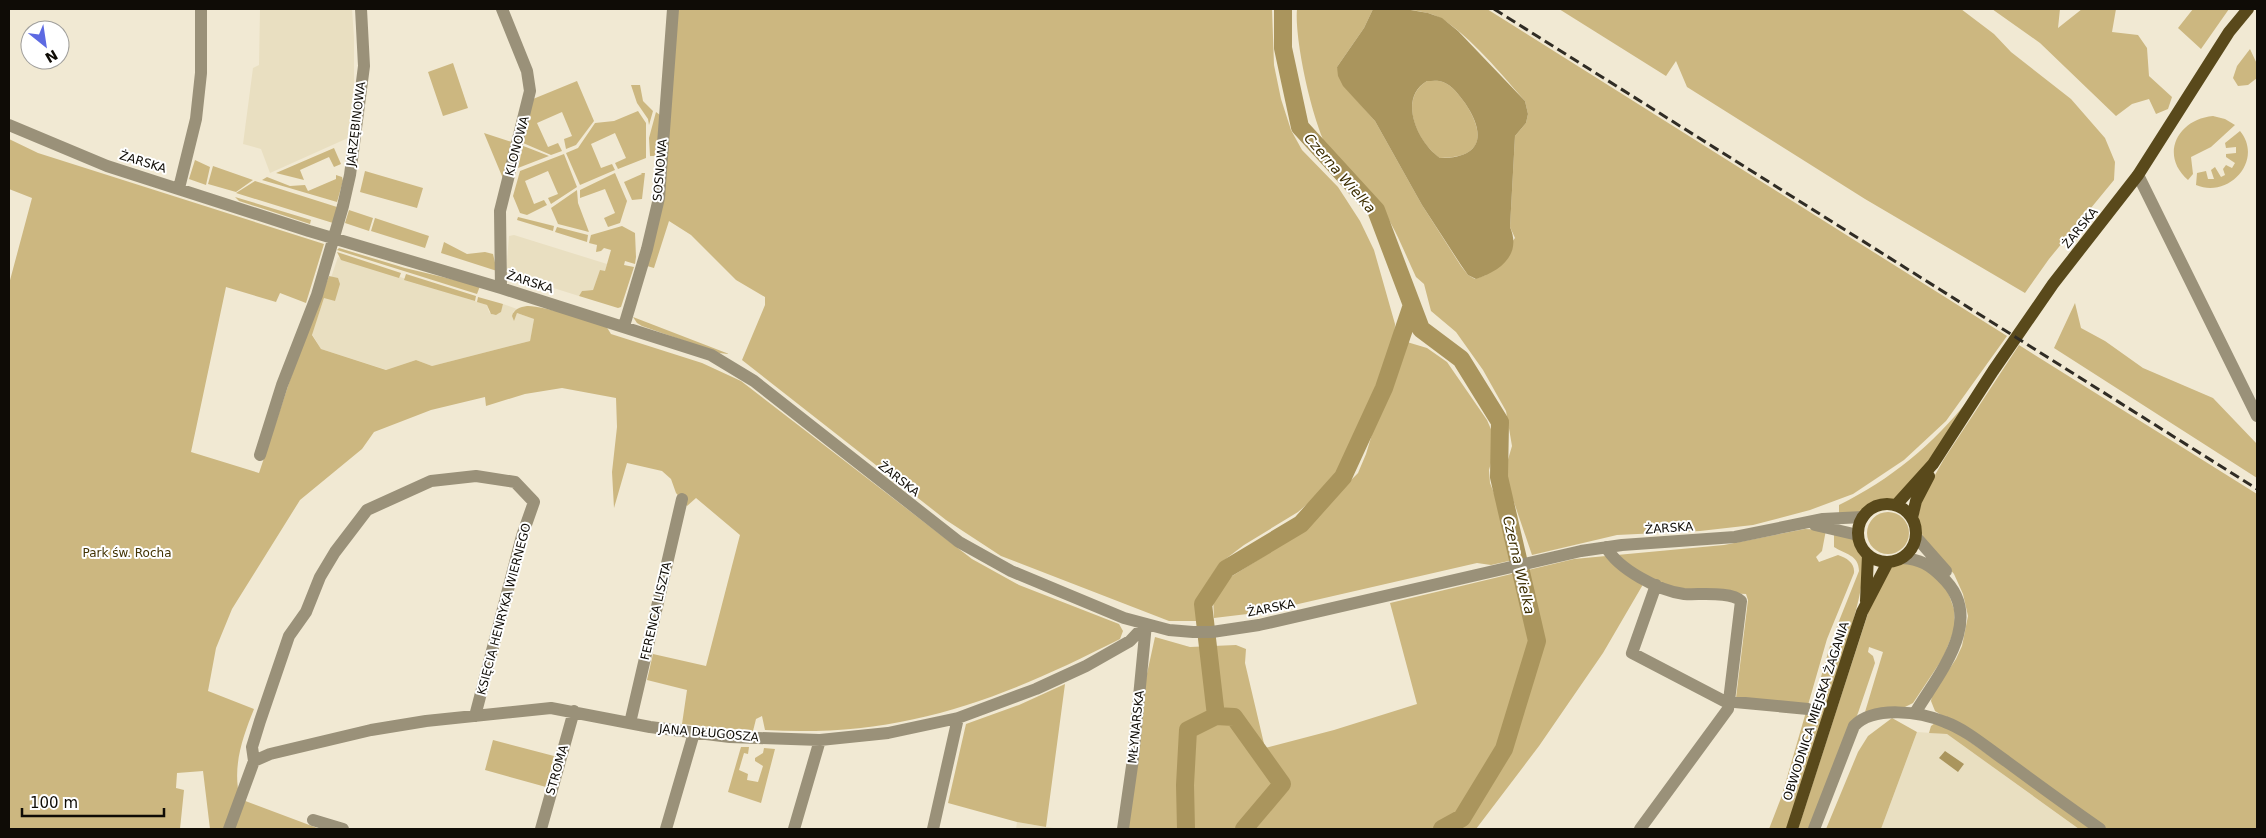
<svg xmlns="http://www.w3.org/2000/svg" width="2266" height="838" viewBox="0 0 2266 838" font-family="'DejaVu Sans',sans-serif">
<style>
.built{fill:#e9dfc1}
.green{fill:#ccb780}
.water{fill:#aa955d;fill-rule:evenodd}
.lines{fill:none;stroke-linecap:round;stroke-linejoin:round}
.river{stroke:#aa955d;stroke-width:18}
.minor{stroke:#9a9179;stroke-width:12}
.major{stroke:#59491b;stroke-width:12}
.rail{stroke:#302c24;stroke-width:3;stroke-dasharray:10 5;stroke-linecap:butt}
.labels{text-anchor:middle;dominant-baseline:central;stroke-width:4;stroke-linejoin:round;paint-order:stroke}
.street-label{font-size:12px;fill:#0f0c06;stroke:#fff}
.park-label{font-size:12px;fill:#433404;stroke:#fff}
.water-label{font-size:14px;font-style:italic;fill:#3c2d00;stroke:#fff}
</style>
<rect width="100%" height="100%" fill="#f1e9d3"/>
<path class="built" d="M260 9H352L354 38V83L348 138 270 173 261 149 243 144 253 68 259 65Z
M514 235 607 264 605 271H600L593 290 582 291 579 296 506 273 509 236Z
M338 257 487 305 489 312 493 315 500 313 503 304 517 309 513 312 514 320 517 313 534 319 530 341 432 366 416 360 387 370 321 349 312 334Z
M1917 732 1947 734 2079 829H1881Z
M1017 822 1046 827 1061 829H1016Z"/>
<path class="green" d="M677 9H1272L1274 65 1281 99 1291 130 1302 150 1338 187 1360 221 1374 250 1395 324 1394 344 1381 385 1347 464 1334 481 1298 512 1244 545 1219 564 1208 581 1201 599 1196 621H1169L1001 556 946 520 742 360 765 305V297L736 280 691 235 669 221 654 268 647 266Z
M1297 9H1373L1364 28 1337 67 1344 86 1375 121 1422 205 1461 266 1468 275 1475 279 1486 275 1515 238 1510 227 1515 136 1526 123 1528 114 1525 101C1504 77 1469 35 1442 19 1431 12 1417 11 1405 9H1487L2007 336 1946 421 1904 460 1853 494 1810 510 1753 525 1700 531 1617 535 1532 555 1504 473 1512 446 1506 411 1483 370 1456 332 1431 311 1424 284 1416 277C1405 254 1396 229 1382 209 1369 190 1346 175 1332 156 1314 132 1294 39 1297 9Z
M1559 9H1961L1994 34 2011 52 2071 99 2105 138 2115 162 2114 180 2049 259 2025 293 1865 199 1687 87 1676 61 1666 76Z
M1992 9H2060L2058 28 2082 9H2116L2112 32 2138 35 2147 48 2149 76 2172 97 2168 109 2156 114 2149 99 2132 104 2116 116 2040 43Z
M2193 9H2229L2201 49 2178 28Z
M2250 49 2257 64V78L2248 85 2238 86 2233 78 2237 66Z
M453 63 468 108 443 116 428 72Z
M577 81 594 121 576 145 566 149 564 139 572 136 562 112 537 123 548 147 558 143 562 151 551 155 523 143 533 99Z
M1427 81C1432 81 1438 80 1443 82 1453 86 1459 95 1465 103 1486 135 1483 158 1440 158 1418 143 1397 99 1427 81Z
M631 85H640L643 101 653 111 649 125 648 119 637 103Z
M638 111 646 123V158L618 169 615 163 626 158 615 133 591 144 601 168 612 164 615 170 580 185 566 153 578 148 595 123 614 121Z
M656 112 660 115 658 156H650L649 138Z
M2213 116 2225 119 2235 125 2211 147 2191 157 2193 174 2188 180C2159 155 2178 119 2213 116Z
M2240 131C2264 160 2229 199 2196 185L2197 173 2206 171 2208 179H2214L2211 170 2215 167 2221 177 2225 175 2223 169 2226 165 2232 168 2235 163 2226 157V154L2236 153V147L2226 148 2225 143Z
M484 133 515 143 504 181Z
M9 139 38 153 324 244 306 303 280 293 276 302 226 287 191 452 259 473 297 359 329 276 338 278 340 284 335 301 324 298 312 335 321 349 386 370 416 360 432 366 530 341 534 319 517 313 514 321 512 316C514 309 520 307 527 306 541 305 591 321 606 326L611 334 702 363 741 381 972 559 1019 585 1119 624 1123 631 1120 639C1000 700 902 738 765 730L762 716 756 719 753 731 682 724 687 690 647 680 653 654 706 666 740 535 696 498 687 506 676 493 671 479 662 471 627 463 614 508 612 472 617 427 616 398 562 388 525 394 486 406 485 397 431 410 374 432 362 449 300 500 232 609 216 648 208 691 254 709C242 739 232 767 240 799L320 829H210L203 771 177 773 176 788 184 790 180 829H9V284L32 198 9 189Z
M523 146 526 147 549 156 518 168Z
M334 148 341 164 334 167 329 157 300 170 304 180 276 173Z
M564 154 577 187 551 204 548 198 558 194 548 171 525 181 534 204 544 200 547 205 527 215 520 213 513 196 520 171Z
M195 160 210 167 206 185 189 179Z
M213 166 253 180 236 192 208 184Z
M365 171 423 188 417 208 360 192Z
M615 173 627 201 620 223 608 227 604 218 615 213 605 189 580 198V190Z
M641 173H645L642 199 632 200 624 182 642 174Z
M336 175 342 177 343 181 337 202 262 180 267 177 290 186 305 185 308 191 336 179Z
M255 181 337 207 333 223 236 193Z
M577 190 578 203 589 232 558 224 551 208Z
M235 197 311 220 310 224 239 201Z
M349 210 373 218 369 231 345 223Z
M518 217 554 226 553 231 517 220Z
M375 218 429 236 425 248 371 231Z
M622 226 635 233 636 257 635 264 625 261 624 265 634 267 621 307 618 308 579 296 582 291 593 290 600 270 605 271 611 250 604 248 601 251 596 252 597 245 589 243 591 235Z
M557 227 588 235 587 242 555 232Z
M444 242 467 254 485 252 493 254 497 271 441 253Z
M339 248 405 268 480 286 477 294 337 250Z
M337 252 401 273 399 278 341 260Z
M406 274 476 296 475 301 404 280Z
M478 297 503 304 501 312 496 315 491 314 487 305 477 302Z
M2075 303 2081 328 2105 341 2143 368 2213 398 2257 444V478L2054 348Z
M633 317 729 354 719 353 642 326 637 323Z
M1407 342 1427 348 1447 362 1487 420 1493 434 1494 452 1489 470 1490 483 1497 501 1513 560 1491 565 1477 563 1264 612 1214 618 1213 596 1219 587 1229 578 1269 553 1314 518 1358 473 1366 454 1386 388 1402 347Z
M2019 345 2257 494V829H2107L2003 754 1935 711 1931 701 1932 695 1956 659 1962 646 1968 616 1963 594 1954 574 1923 538 1918 518 1922 498 1944 459Z
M1969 399 1927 465 1895 499 1878 501 1860 512 1839 516V505C1890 480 1934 444 1969 399Z
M1867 533a21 21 0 1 1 42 0a21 21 0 1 1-42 0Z
M1805 529 1826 530 1822 551 1816 557 1819 562 1838 555C1847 558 1855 563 1854 573L1827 639 1808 705 1736 698 1748 600 1746 594 1691 591 1645 581 1603 653 1539 746 1476 829H1121L1141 701 1155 637 1190 647 1236 645 1246 649 1245 663 1265 748 1334 730 1417 704 1390 603 1574 559 1724 545Z
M1834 532C1840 534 1848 536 1853 539 1873 553 1858 602 1853 622L1787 829H1769L1781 798 1806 712 1812 708 1830 646 1834 643 1841 644 1843 641 1835 631 1859 571C1859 555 1845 554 1834 547Z
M1906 562 1929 569 1948 592 1954 609 1955 628 1943 658 1913 703 1903 708 1865 712 1883 652 1869 647 1868 652 1873 656 1875 663 1858 713 1811 829H1798L1871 604 1892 566Z
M1065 684 1046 827 1017 822 948 803 966 724 1019 705Z
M1892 718 1917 732 1881 829H1826L1858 752 1868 736Z
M1935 723 1959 734 2092 829H2079L1947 734 1929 733 1931 726Z
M493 740 554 756 546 787 485 770Z
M741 747H749L748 754 744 753 739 770 748 774 747 780 758 782 763 766 755 761V758L763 753 764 748 775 749 761 803 728 792Z"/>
<path class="water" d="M1373 9H1405L1428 13 1442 18 1458 31 1525 101 1528 114 1526 123 1515 136 1510 227C1522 255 1500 271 1476 279L1468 275 1461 265 1422 205 1375 121 1343 86 1338 76 1337 67 1364 28ZM1427 81C1432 81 1438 80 1443 82 1453 86 1459 95 1465 103 1486 134 1483 158 1440 158 1418 143 1397 98 1427 81Z
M1945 751 1964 764 1958 772 1939 758Z"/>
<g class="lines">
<path class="river" d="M1283 9V48L1300 127 1376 210 1421 329 1461 359 1500 422 1499 477 1537 641 1504 749 1462 818 1442 829
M1216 716 1234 717 1282 784 1244 829
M1186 829 1185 785 1188 730 1216 716 1203 604 1226 569 1301 524 1343 477 1384 388 1412 305"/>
<path class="minor" d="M9 125 107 166 309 231 501 288 711 355 754 381 959 542 1011 571 1124 618 1169 630 1193 632H1212L1259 625 1581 551 1622 545 1735 537 1823 519 1863 517
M2138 175 2257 416
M179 188 196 119 201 73V9
M501 288 500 211 530 91 527 71 502 9
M624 326 647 249 659 198 673 9
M260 455 282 385 317 295 343 206 350 175 364 66 361 9
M1815 525 1858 535
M1916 537 1946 571
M1606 547C1618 569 1659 591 1684 594 1699 595 1731 591 1741 601L1728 709 1640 829
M1902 558C1920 559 1930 565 1942 577 1987 619 1939 673 1915 713
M1656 585 1632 653 1724 701 1808 709
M630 723 682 499
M254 761 270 754 371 730 426 721 551 708 650 727 730 737 820 740 888 733 958 718 1036 689 1086 666 1130 641 1146 624
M313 820 343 829
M229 829 254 761 252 747 260 721 289 636 306 612 320 577 335 552 367 510 431 481 476 476 515 482 534 502 522 536 475 716
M541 829 574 711
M666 829 694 733
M794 829 820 740
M933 829 958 718
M1123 829 1133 759 1146 624
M1814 829 1854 726C1874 705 1921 712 1945 722 1967 730 1987 748 2006 761 2037 784 2069 807 2100 829"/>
<path class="major" d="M1858 533a29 29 0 1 1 58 0a29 29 0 1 1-58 0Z
M1896 505 1933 464 1993 371 2053 284 2138 175 2229 32 2248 9
M1912 518 1916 501 1929 476
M1866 601 1868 555
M1792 829 1862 612 1888 562"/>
<path class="rail" d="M1494 9 2257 489"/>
</g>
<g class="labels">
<g class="street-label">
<text transform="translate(356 124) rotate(-83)">JARZĘBINOWA</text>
<text transform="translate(517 146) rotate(-75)">KLONOWA</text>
<text transform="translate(143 162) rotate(17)">ŻARSKA</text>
<text transform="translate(660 170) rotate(-85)">SOSNOWA</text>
<text transform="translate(2080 228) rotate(-51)">ŻARSKA</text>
<text transform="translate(530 282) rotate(18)">ŻARSKA</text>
<text transform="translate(899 479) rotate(38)">ŻARSKA</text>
<text transform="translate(1669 528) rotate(-4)">ŻARSKA</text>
<text transform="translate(1271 608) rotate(-11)">ŻARSKA</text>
<text transform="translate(504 609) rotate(-75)">KSIĘCIA HENRYKA WIERNEGO</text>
<text transform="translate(656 611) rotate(-77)">FERENCA LISZTA</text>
<text transform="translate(1816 711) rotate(-72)">OBWODNICA MIEJSKA ŻAGANIA</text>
<text transform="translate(1136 727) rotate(-84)">MŁYNARSKA</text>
<text transform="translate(709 733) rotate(5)">JANA DŁUGOSZA</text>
<text transform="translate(557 770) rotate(-74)">STROMA</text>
</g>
<g class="park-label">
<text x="127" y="553">Park św. Rocha</text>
</g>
<g class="water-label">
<text transform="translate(1340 173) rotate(49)">Czerna Wielka</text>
<text transform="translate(1519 565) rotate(77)">Czerna Wielka</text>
</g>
</g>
<rect width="2266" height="838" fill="none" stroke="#0f0c06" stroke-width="20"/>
<g transform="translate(45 45) rotate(150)"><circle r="24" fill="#ffffff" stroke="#9f9e9b"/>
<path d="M0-4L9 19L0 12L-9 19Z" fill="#5d6ae2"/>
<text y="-8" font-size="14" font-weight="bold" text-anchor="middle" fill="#0f0c06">N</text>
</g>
<path d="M22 808v8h142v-8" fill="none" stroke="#0f0c06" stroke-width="2.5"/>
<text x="30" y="808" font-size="15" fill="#0f0c06" stroke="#ffffff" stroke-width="4" paint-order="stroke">100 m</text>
</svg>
